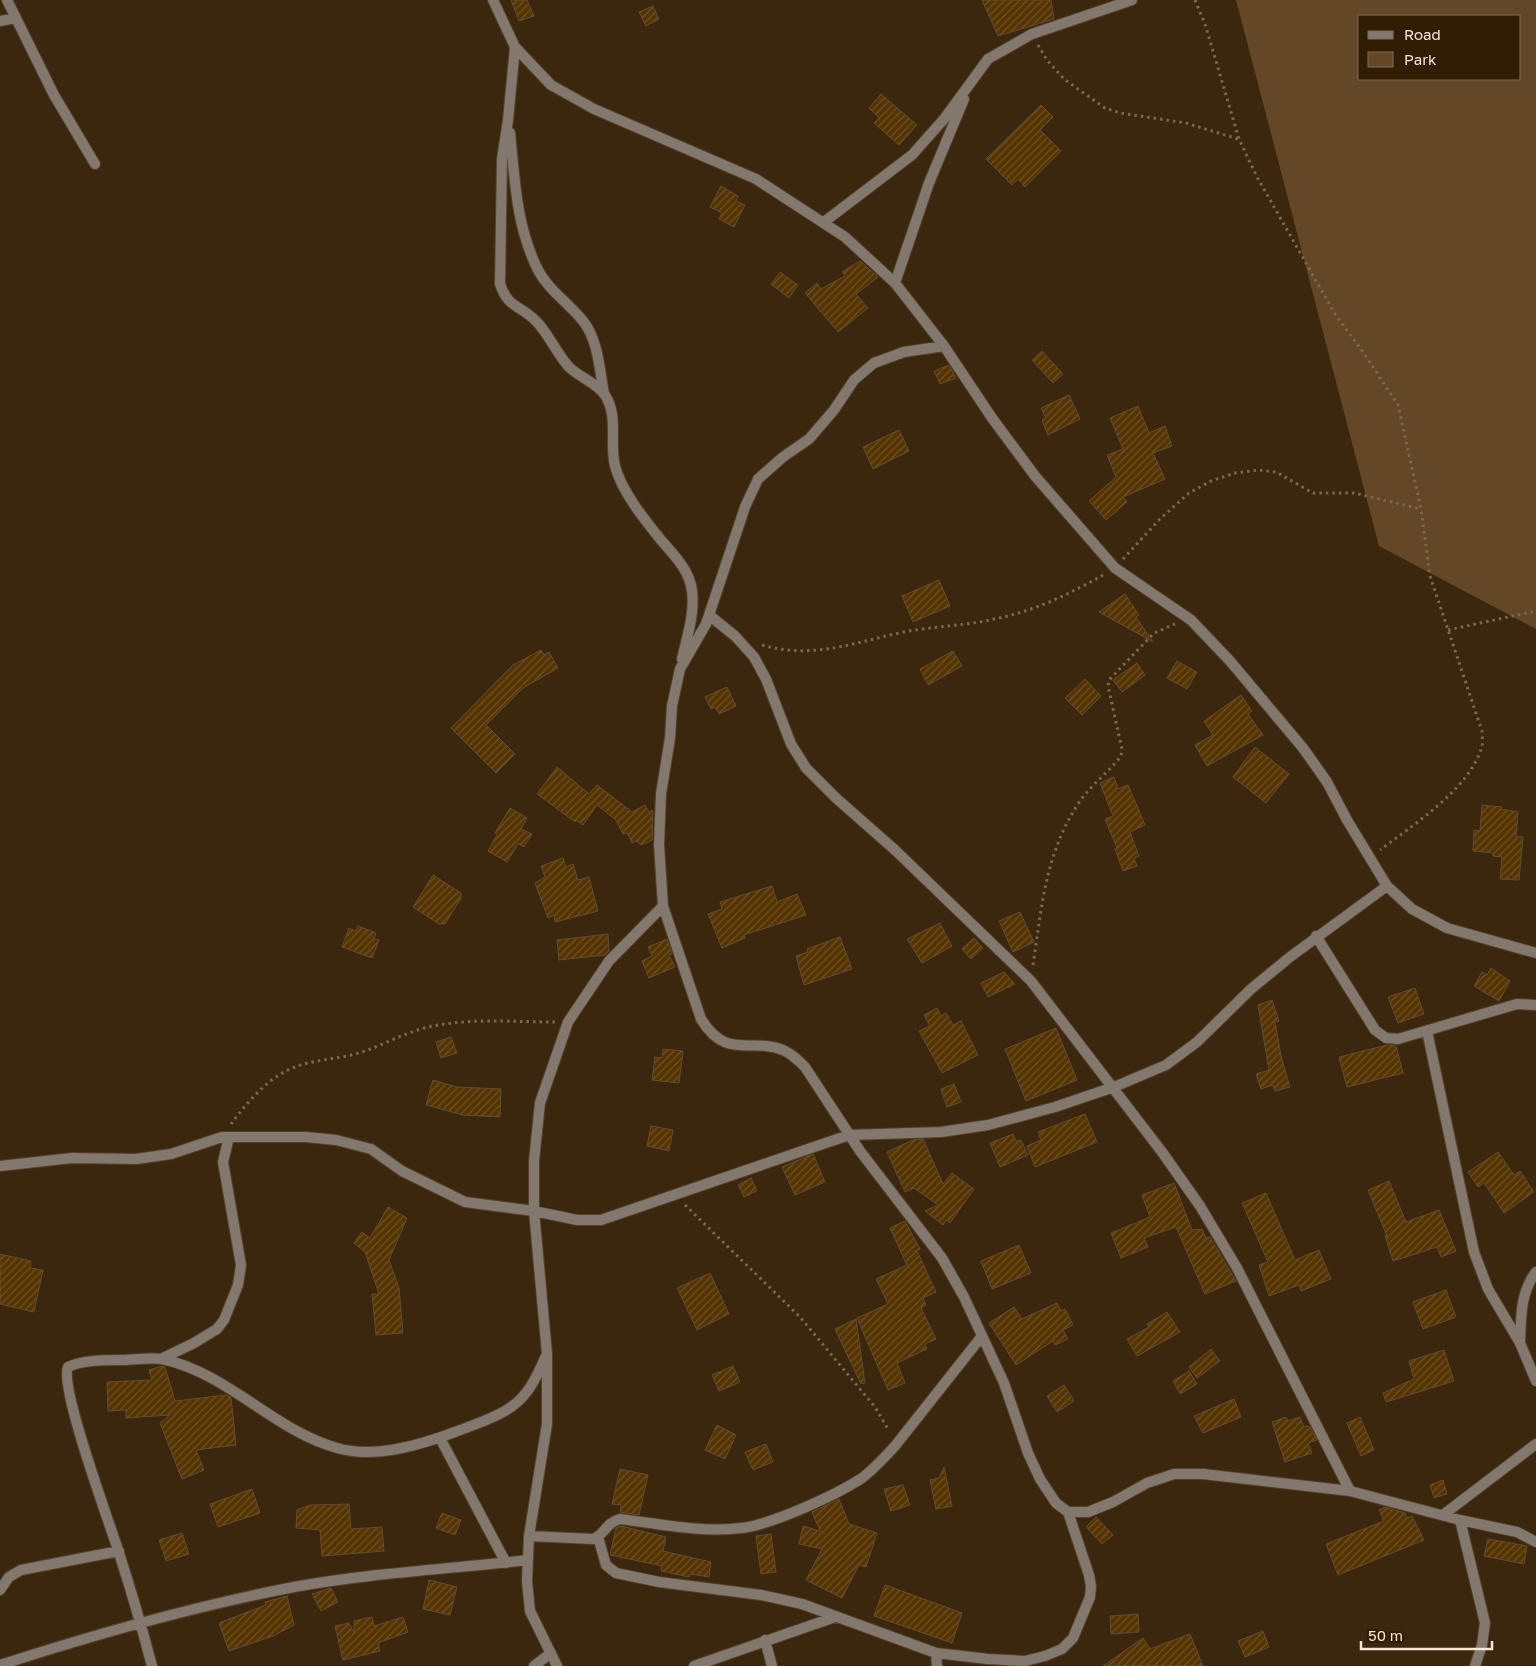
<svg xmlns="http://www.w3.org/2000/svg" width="1536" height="1666" viewBox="0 0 1536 1666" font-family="'Golos Text',sans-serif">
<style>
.green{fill:#634726;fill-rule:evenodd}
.building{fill:url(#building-hatch);stroke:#624c33}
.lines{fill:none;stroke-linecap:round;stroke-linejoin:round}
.street-casing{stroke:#55422a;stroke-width:12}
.path{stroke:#7a6852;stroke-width:3;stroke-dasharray:2.5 4;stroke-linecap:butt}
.street{stroke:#83786d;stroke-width:10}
</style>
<defs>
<pattern id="building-hatch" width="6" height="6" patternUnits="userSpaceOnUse" patternTransform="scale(1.25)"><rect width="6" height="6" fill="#563402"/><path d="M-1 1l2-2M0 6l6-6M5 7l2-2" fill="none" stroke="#6f5126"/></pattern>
</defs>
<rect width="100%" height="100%" fill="#3b270e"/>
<path class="green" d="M1236 0H1536V629L1379 546ZM1360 16H1520V79H1360Z"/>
<path class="building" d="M511 0H527L534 16 519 21Z
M982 0H1051L1054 19 998 36Z
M653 6 659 19 646 26 639 12Z
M881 94 917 125 899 145 874 123 879 118 869 108Z
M1041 105 1053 117 1040 130 1061 151 1025 187 1018 179 1012 185 986 159Z
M721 186 738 196 736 201 745 205 734 227 719 219 722 213 710 207Z
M860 261 878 277 856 294 868 308 838 332 805 293 817 283 821 289 845 276 842 272Z
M780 272 798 285 789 298 771 284Z
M1042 351 1063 374 1053 383 1032 360Z
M949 365 956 378 940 384 934 371Z
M1069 395 1080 419 1048 435 1042 420 1046 418 1041 408Z
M1138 406 1149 433 1165 426 1172 446 1153 453 1165 479 1123 497 1127 502 1106 520 1089 501 1116 477 1107 455 1123 449 1110 418Z
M899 430 909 451 873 469 863 447Z
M939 580 950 606 913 622 902 596Z
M1125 594 1139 615 1136 617 1153 642 1099 612Z
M541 650 544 655 549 652 558 668 523 688 486 725 515 754 496 773 451 728 513 665Z
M953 651 962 666 928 685 920 669Z
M1177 661 1197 672 1187 689 1167 678Z
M1137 663 1145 675 1122 692 1113 680Z
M1085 679 1101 696 1082 715 1065 698Z
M727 687 736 706 719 714 715 707 711 709 705 697Z
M1241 695 1252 711 1248 714 1263 735 1207 766 1195 745 1213 735 1204 721Z
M1255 747 1289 774 1266 803 1233 777Z
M557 767 589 794 597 785 632 812 645 805 649 812 652 810 653 813 652 840 641 845 636 841 632 843 627 833 623 834 616 820 597 805 583 825 576 820 575 822 537 794Z
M1114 777 1118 789 1128 785 1145 825 1130 832 1139 856 1134 858 1137 866 1123 871 1115 849 1117 848 1105 819 1113 816 1100 783Z
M1482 805 1502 807 1501 809 1518 812 1516 837H1523L1519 880 1500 879 1502 857 1493 856V853L1473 851 1474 830 1480 831Z
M510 808 527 818 521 829 532 834 524 847 518 844 507 862 488 851 497 835 495 833Z
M563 858 566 867 573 864 578 880 589 877 598 911 555 922 554 915 548 918 535 883 545 877 541 866Z
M433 875 461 893V898L445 924H439L413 907Z
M772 886 777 902 797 894 806 915 744 935 745 938 722 948 708 914 722 909 720 902Z
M1020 912 1034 942 1013 952 999 921Z
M940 923 952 946 922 963 907 939Z
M358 926 376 933 374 939 379 940 372 958 342 947 349 928 356 931Z
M608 934 609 951 605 955 559 960 557 940Z
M840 937 852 969 804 985 796 956 808 952 807 949Z
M974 938 983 948 971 959 962 949Z
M667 939 672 954 669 955 675 967 649 978 642 961 652 956 648 947Z
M1491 968 1510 981 1499 1001 1474 986 1482 972 1487 975Z
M1004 972 1015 984 988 997 981 983Z
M1415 988 1424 1014 1398 1023 1388 997Z
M1272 1000 1279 1021 1275 1022 1281 1056 1290 1087 1275 1091 1273 1085 1261 1089 1256 1074 1269 1070 1258 1005Z
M937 1008 941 1016 946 1013 953 1025 961 1021 978 1055 942 1073 919 1031 930 1026 924 1015Z
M1056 1028 1077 1080 1026 1101 1005 1049Z
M451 1037 457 1053 441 1058 436 1042Z
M1387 1045 1396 1046 1403 1073 1347 1087 1339 1057Z
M663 1049 683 1051 679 1083 652 1080 655 1057 662 1058Z
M433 1080 457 1087 501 1089 500 1117 463 1115 426 1105Z
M954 1084 961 1102 947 1107 941 1089Z
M1085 1114 1097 1142 1035 1167 1027 1146 1041 1140 1038 1132Z
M651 1126 673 1130 669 1151 647 1146Z
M1013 1134 1016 1141 1021 1140 1028 1155 1000 1167 990 1143Z
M923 1139 943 1184 952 1173 974 1189 950 1223 946 1220 943 1225 925 1211 938 1205 914 1188 905 1192 887 1152 913 1140Z
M1498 1152 1514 1175 1520 1171 1534 1192 1504 1213 1484 1183 1478 1187 1468 1172Z
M813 1154 825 1182 795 1195 782 1167Z
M751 1178 757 1191 744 1197 738 1185Z
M1389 1181 1406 1222 1439 1210 1456 1251 1441 1257 1437 1247 1393 1261 1385 1236H1387L1368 1190Z
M1174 1183 1192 1230 1202 1229 1206 1238 1210 1237 1236 1281 1205 1294 1176 1227 1144 1238 1148 1247 1121 1258 1111 1233 1150 1217 1142 1195Z
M1266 1193 1295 1260 1319 1250 1331 1279 1301 1291 1299 1285 1269 1296 1259 1265 1268 1262 1242 1203Z
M388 1207 407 1218 389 1260 399 1288 403 1333 376 1335 372 1294H379L365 1252 354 1243 362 1232 370 1238Z
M905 1221 920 1249 917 1251 936 1292 923 1298 926 1305 921 1308 936 1339 925 1344 927 1349 897 1363 905 1383 888 1390 857 1318 888 1304 876 1279 907 1265 890 1228Z
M1019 1245 1031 1273 992 1289 981 1261Z
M0 1254 31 1261 30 1268 43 1270 34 1312 0 1304Z
M710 1273 729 1314 697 1330 677 1288Z
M1446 1290 1456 1317 1423 1329 1413 1302Z
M1057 1303 1061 1311 1065 1309 1073 1325 1063 1330 1068 1339 1055 1345 1053 1341 1016 1365 989 1323 1014 1307 1022 1319Z
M1167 1312 1180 1332 1137 1356 1127 1339 1149 1327 1147 1324Z
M856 1319 865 1383 861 1384 835 1329Z
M1211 1349 1220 1361 1197 1378 1189 1367Z
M1444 1350 1454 1381 1386 1402 1383 1393 1414 1379 1409 1361Z
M162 1366 165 1367 175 1401 226 1395 231 1397 236 1445 196 1450 204 1470 182 1479 160 1423 170 1415 126 1418V1410L108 1411 107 1382 152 1380 149 1370Z
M733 1366 740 1382 719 1391 712 1375Z
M1189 1371 1197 1384 1180 1394 1173 1381Z
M1064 1385 1074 1401 1057 1412 1047 1396Z
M1234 1399 1241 1417 1203 1433 1194 1416Z
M1286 1417 1288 1421 1300 1417 1304 1427 1309 1426 1317 1440 1308 1443 1312 1453 1285 1462 1272 1422Z
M1360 1417 1374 1450 1361 1456 1347 1423Z
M717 1425 736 1435 725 1459 705 1450Z
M766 1444 773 1462 753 1470 745 1452Z
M944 1467 952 1506 936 1509 930 1480 939 1478Z
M620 1469 648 1475 639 1515 620 1512 621 1505 612 1504Z
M1443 1480 1447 1494 1434 1498 1430 1485Z
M903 1485 910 1505 891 1511 884 1489Z
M252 1489 260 1513 218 1527 210 1504Z
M839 1499 849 1524 877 1533 866 1567 859 1565 842 1598 806 1580 822 1549 799 1544 803 1526 820 1531 812 1512Z
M349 1504 351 1529 382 1527 384 1551 322 1556 320 1530 296 1528 297 1510 310 1505Z
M1385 1507 1405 1513 1407 1518 1412 1516 1424 1540 1338 1575 1326 1544 1384 1521 1379 1510Z
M442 1513 461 1520 455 1535 436 1528Z
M1096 1517 1113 1535 1102 1544 1086 1527Z
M621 1526 666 1537 663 1551 711 1562 709 1577 690 1574 689 1577 661 1571 662 1566 610 1555 616 1528Z
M182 1533 189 1554 166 1561 159 1540Z
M771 1534 776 1572 761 1574 756 1536Z
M1488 1539 1527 1546 1524 1564 1484 1556Z
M429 1580 457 1587 450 1615 423 1609Z
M885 1585 962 1613 952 1643 874 1616Z
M331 1588 338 1602 321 1611 312 1594Z
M287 1596 294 1625 273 1636 229 1651 219 1623 266 1605 265 1602Z
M1138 1614 1139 1632 1111 1634 1110 1616Z
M372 1617 374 1626 403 1617 408 1632 378 1643 380 1651 343 1660 335 1626 349 1623 354 1633V1621Z
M1263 1631 1269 1647 1245 1657 1238 1641Z
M1190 1634 1203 1666H1103L1143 1638 1150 1649Z"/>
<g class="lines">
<g class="street-casing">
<path id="street" d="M7 0 54 95 95 164
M493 0 515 47 551 85 594 109 756 179 845 237 895 283 944 346 992 418 1035 476 1115 568 1191 620 1230 661 1303 748 1327 782 1347 820 1387 886 1412 909 1447 928 1536 953
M0 21 15 18
M515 47 508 120 502 159 500 284C508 308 520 305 536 321 549 334 556 353 569 367 579 377 597 383 605 395 619 417 609 442 615 466 622 492 644 519 661 540 674 555 690 571 692 591 695 613 687 637 682 659
M510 133C515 180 516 226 538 270 549 291 569 303 583 321 598 339 600 372 604 394
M824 222 912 155 944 119 988 59 1032 34 1132 0
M895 283 929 183 964 99
M944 346 904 352 874 363 854 380 834 410 809 439 783 457 758 479 745 507 706 624 680 669 672 706 670 738 661 794 659 845 663 906 701 1019C727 1061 750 1037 783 1050 792 1054 798 1060 805 1067L860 1151 942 1258 964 1297 1004 1383 1028 1453 1040 1479 1056 1503 1068 1512H1088L1113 1502 1147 1483 1174 1474H1203L1350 1491 1460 1520 1517 1532 1536 1542
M709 615 735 636 754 657 766 679 791 744 806 768 836 798 895 850 1031 981 1162 1152 1200 1206 1237 1268 1350 1491
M1316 936 1375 1030 1386 1038 1398 1039 1517 1004 1536 1005
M1427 1031 1474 1252 1488 1289 1520 1343 1536 1381
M0 1166 72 1158 136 1159 171 1154 222 1137H306L336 1140 371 1149 402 1171 465 1202 534 1211 577 1220H601L849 1135 941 1132 988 1125 1055 1107 1114 1087 1166 1065 1197 1042 1251 989 1290 957 1387 886
M1520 1343C1521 1318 1520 1293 1536 1272
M161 1359 194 1343 217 1329 224 1320 238 1285 241 1265 223 1162 229 1137
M440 1438 506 1563
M1443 1515 1536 1444
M1460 1520 1485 1623 1482 1645 1475 1666
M529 1536 593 1539C605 1535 605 1523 620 1519 660 1524 702 1533 742 1528 773 1524 836 1495 862 1478 874 1469 885 1457 895 1446L982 1336
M598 1537 606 1565 616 1573 659 1582 761 1595 802 1604 936 1653 988 1659 1025 1661 1045 1656 1062 1649 1073 1638 1090 1597 1091 1586 1089 1575 1068 1512
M0 1590 9 1577 21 1570 119 1551
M765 1640 772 1666
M936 1653 937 1666
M0 1665C96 1634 195 1606 294 1587 371 1573 450 1569 528 1560
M152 1666C142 1628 131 1590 119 1553 110 1524 59 1387 68 1367 82 1360 105 1360 120 1360 133 1360 149 1357 162 1359 228 1373 273 1430 337 1448 375 1459 420 1445 455 1432 478 1423 510 1414 525 1394 535 1383 540 1368 547 1354
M534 1666 551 1653
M557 1666 530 1611 527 1581 529 1536 547 1424V1354L534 1211V1161L540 1103 568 1022 609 961 663 906
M694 1666 835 1617"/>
</g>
<path class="path" d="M1195 0 1205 24 1239 139 1257 177 1335 314 1363 352 1398 405 1421 509 1430 576 1482 731C1482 735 1483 742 1482 746 1471 788 1413 825 1380 850
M1038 45 1047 60 1064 79 1105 108 1120 113 1186 123 1238 139
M1123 559 1160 519 1189 493 1211 481 1235 473 1259 470 1276 472 1313 493H1354L1421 509
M1448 630 1536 611
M762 645C813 660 855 642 904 632 934 626 965 626 994 619 1032 612 1070 594 1103 575
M1033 965C1042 906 1045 853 1080 801 1092 784 1109 772 1121 756L1122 749 1108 686 1109 680 1154 633 1175 624
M231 1124C246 1104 265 1081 288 1070 310 1059 336 1060 359 1053 384 1045 407 1031 433 1026 472 1018 516 1022 555 1022
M685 1205 800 1317 875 1407 889 1431"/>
<use href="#street" class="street"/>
</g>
<rect x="1358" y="15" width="162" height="65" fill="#311d04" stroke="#7f6e59"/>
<rect x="1368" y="31" width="25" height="8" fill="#83786d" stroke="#7f6e59"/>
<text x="1404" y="40" font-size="15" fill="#f5e7d9">Road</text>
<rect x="1368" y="52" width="25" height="15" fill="#634726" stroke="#7f6e59"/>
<text x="1404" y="65" font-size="15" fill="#f5e7d9">Park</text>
<path d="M1361 1641v8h131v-8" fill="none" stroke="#f5e7d9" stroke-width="2.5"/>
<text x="1368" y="1641" font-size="15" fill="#f5e7d9" stroke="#311d04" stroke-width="4" paint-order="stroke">50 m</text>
</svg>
